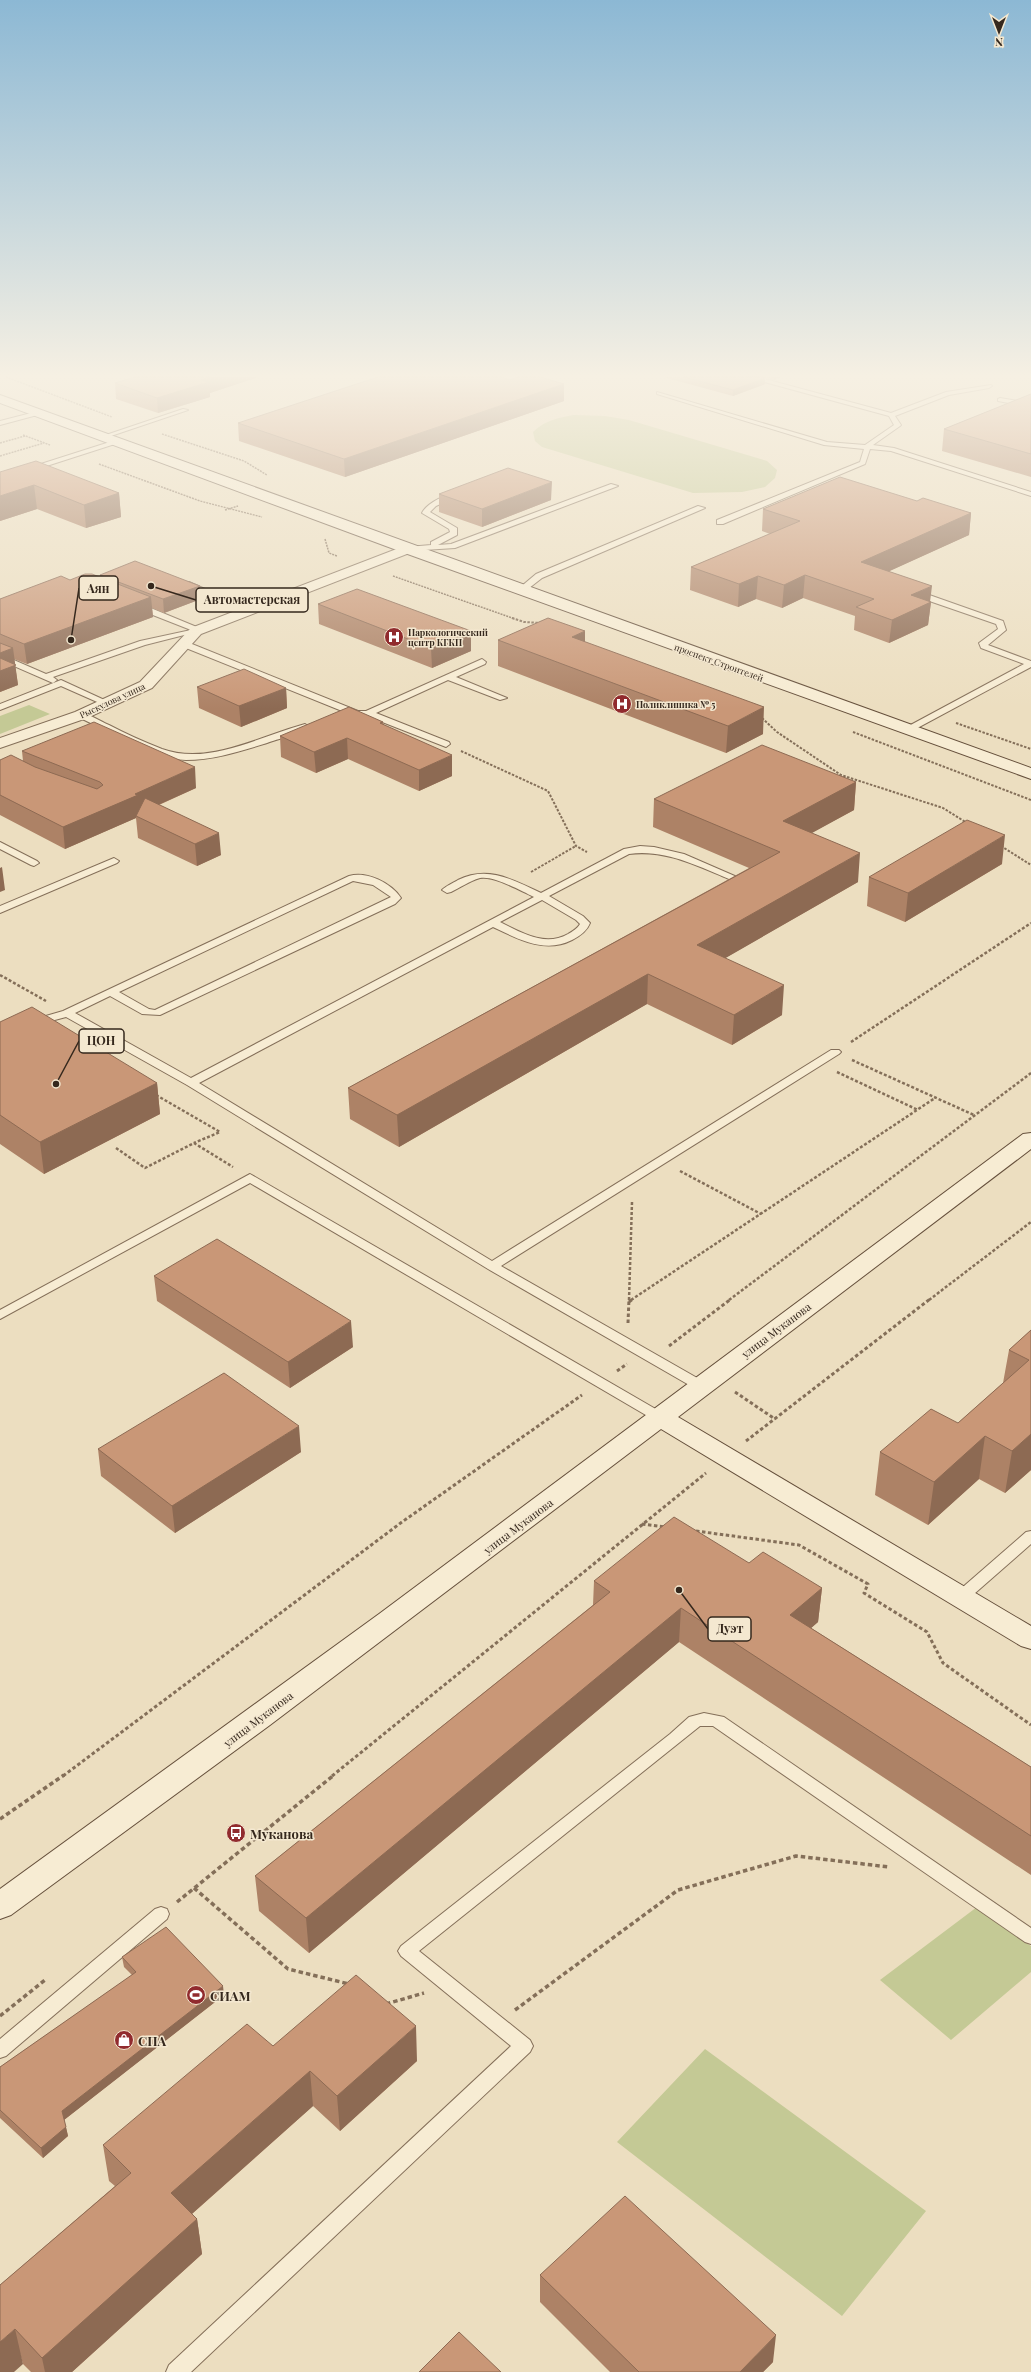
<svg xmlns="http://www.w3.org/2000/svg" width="1031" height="2372" viewBox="0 0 1031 2372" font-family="'Playfair Display',serif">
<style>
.green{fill:#c4c995}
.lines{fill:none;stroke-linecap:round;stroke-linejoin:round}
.lane-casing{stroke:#846f59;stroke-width:2}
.street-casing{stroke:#846f59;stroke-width:2}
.secondary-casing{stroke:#66503c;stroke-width:2}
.path-far4{stroke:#846f59;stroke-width:1.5;stroke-dasharray:2 1;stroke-linecap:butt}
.path-far3{stroke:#846f59;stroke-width:2;stroke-dasharray:2.5 1.5;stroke-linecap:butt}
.path-far2{stroke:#846f59;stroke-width:2.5;stroke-dasharray:3 2;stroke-linecap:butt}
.path-far1{stroke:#846f59;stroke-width:3;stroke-dasharray:3.5 2.5;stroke-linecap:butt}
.path{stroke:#846f59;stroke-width:3.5;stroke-dasharray:4.5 3;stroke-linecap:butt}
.lane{fill:#f7ecd3;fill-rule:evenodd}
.street{fill:#f7ecd3;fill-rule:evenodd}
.secondary{fill:#f7ecd3;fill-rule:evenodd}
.wall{fill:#ad8266}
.shaded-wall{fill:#8d6a53}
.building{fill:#c99777;stroke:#8d6a53}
.labels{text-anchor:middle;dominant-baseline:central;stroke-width:3;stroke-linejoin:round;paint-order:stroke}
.far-poi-label{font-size:9px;font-weight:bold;fill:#35281d;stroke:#f4e8d0;text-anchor:start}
.far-street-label{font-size:9px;fill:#35281d;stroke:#f4e8d0}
.street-label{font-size:11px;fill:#35281d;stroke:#f4e8d0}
.near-poi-label{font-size:13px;font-weight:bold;fill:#35281d;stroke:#f4e8d0;text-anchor:start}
.leader{fill:none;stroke:#35281d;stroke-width:1.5}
.callout-dot{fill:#35281d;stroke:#f4e8d0;stroke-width:1.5}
.callout{fill:#f4e8d0;stroke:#35281d;stroke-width:1.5}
.callout-label{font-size:12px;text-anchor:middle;font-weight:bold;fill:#35281d}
</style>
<rect width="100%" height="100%" fill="#ecdec0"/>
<path class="green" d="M574 415 605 416 629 420 767 461 777 470 775 478 765 487 742 492 693 493 542 447 535 441 533 432C545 420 558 418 574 415Z
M29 705 50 714 0 734V716Z
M977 1907 1031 1946V1972L951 2040 880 1980Z
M705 2049 926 2211 842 2316 617 2142Z"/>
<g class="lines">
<g class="lane-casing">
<path id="lane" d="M746 377H757L891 413 946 392 991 385 992 386 989 388 949 395 895 416 901 425 900 426 873 445 894 448 1031 492V496L891 451 870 449 865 464 723 524H717V520L860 462 864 449 824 445 657 394V392L827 442 865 445 894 425 889 416Z
M1000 398 1031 403V407L998 401V399Z
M183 409 188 410 105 438 100 437Z
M39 411 41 412V414L0 425V421Z
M116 440 119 442 118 443 0 481V477Z
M611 484 618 486 455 548 408 551 404 549 408 547 431 545V542L450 532 449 529 422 513C426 504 450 490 458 496L436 506 430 512 457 528V535L438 545 451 544Z
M698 506 705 508 542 578 524 592 517 590 536 574Z
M183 582H189L255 611 248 613 183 586Z
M912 591H918L1003 621 1006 630 988 645 1031 661V667L908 733 904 730 905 728 1024 664 981 648 979 643 998 629 996 624 912 595Z
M135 604H141L204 630 145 645 53 677 57 680 53 683 0 660V654L46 674 140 641 191 630 135 608Z
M181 642H187L358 711H366L482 659 486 662 485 664 456 677 507 698 500 700 448 680 376 713 449 742 450 744 446 747 367 716 345 717 344 715 347 713 181 646Z
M61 680 111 703 104 705 61 686 0 710V704Z
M81 712C91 715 100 721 109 725 126 734 144 742 162 749 209 766 260 736 305 724L309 727C303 734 276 739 267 743 241 751 213 760 186 760 151 759 109 731 78 717V713Z
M0 842 37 861 39 863 34 866 31 865 0 849Z
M640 846 654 847 684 854 737 877 732 880 729 879C697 866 665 849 629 854L549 896 583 916 590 923C587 931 580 936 572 940 545 954 518 939 493 927L199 1083 492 1261 831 1050H839L841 1052 839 1054 501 1266 706 1383 708 1386 706 1389H696L488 1269 187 1085 66 1017 36 1025 31 1022 32 1020 63 1011 349 876C367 871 391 883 401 898L395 904 160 1015 142 1014 110 996 75 1013 191 1078 534 897C521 891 493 875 480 878 469 881 460 888 451 892L447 893 442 890C446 886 453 883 458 880 488 865 513 880 541 893L624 849ZM353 881 373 885 391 897 155 1010 149 1009 119 992ZM542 900 576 920 580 924C577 929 573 931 568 934 545 947 522 933 500 922Z
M114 858 119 861 117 863 0 913V906Z
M250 1174 666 1415 668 1418 666 1421H656L250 1183 0 1319V1310Z
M1031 1531V1544L966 1601 961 1602 956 1601 954 1597 956 1593 1026 1532Z
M704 1713 724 1717 1031 1928V1944L1025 1942 713 1726H700L419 1951 530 2040 533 2046 530 2052 191 2372H166L169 2365 511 2046 401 1956 398 1951 401 1946 670 1734 689 1717Z
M161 1907 167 1909 169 1914 167 1919 6 2056 0 2058V2039L155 1909Z"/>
</g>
<g class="street-casing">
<path id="street" d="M407 545 414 549 412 552 201 634 152 688 87 718 0 748V738L75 712 140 682 191 628Z"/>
</g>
<g class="secondary-casing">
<path id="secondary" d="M0 395 1031 768V779L402 552 0 403Z
M1031 1133V1149L678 1417 1031 1626V1649L1021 1646 661 1429 270 1725 11 1915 0 1919V1889L379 1614 1023 1134Z"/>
</g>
<path class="path-far4" d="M6 377 112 417
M162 434 244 461 267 475
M23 435 50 445
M0 443 25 436
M0 456 44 443
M99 464 200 501 262 517
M225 510 238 506
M325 539 329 553 337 556
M393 576 515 619"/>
<path class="path-far3" d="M512 618 524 622 542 623
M762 718 777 732 841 775 943 808 967 823
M956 723 1031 749
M853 732 1031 800
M461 751 548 791 576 846 587 852
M1001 846 1031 865
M531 872 576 846"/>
<path class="path-far2" d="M0 975 46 1001
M851 1042 1031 923
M852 1060 974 1115
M837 1072 918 1110
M156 1095 220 1132 194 1143
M116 1148 145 1168 194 1143 233 1167
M680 1171 761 1214
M629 1300 632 1202
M631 1300 935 1098
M729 1300 1031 1073
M929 1300 1031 1222"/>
<path class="path-far1" d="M629 1302 633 1299
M628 1323 629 1299
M669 1346 731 1299
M617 1371 627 1364
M735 1392 775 1419
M746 1441 930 1299
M642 1524 665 1527
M696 1531 799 1545 868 1584 864 1593 927 1632 943 1663 1031 1725
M63 1776 402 1522 582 1395
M332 1776 706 1473"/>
<path class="path" d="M0 1819 64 1775
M194 1888 288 1969 349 1984
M177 1902 334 1775
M386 2004 424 1993
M515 2010 678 1890 796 1856 889 1867
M0 2016 45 1980"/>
<use href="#lane" class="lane"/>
<use href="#street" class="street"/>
<use href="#secondary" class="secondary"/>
</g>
<path class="wall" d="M135 377H258L210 393V397L158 413 116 399 115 383Z
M663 377H762L765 378V384L733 396Z
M763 377H781L774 380Z
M510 380 564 384V401L345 477 239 441 238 423Z
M1031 394V477L942 451 944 429Z
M0 472 119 493 121 517 86 528 37 509 0 521Z
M439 494 551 500 482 527 439 512Z
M917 501 971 513 969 535 889 571 931 602 928 625 889 643 854 630 855 616 803 598 782 608 756 599 738 607 690 590 691 567 770 534 762 531 763 509Z
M100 575 200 586 201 599 164 613 152 608 153 617 27 664 14 659 18 685 0 692V599L70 580 100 578Z
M318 604 471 651 432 668 319 624Z
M498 640 585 642 763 734 726 753 498 666Z
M197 687 286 688 287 708 241 727 199 708Z
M383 722 384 725 452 776 419 791 348 759 316 773 281 757 280 736Z
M22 751 196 788 159 805 221 855 197 866 138 838 136 818 65 849 0 815V760L23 761Z
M856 782 854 810 811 833 858 882 725 958 782 1015 732 1045 647 1004 399 1147 350 1119 348 1088 749 868 653 827 654 799Z
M1002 864 905 922 867 906 869 877Z
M0 1022 157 1083 160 1114 44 1174 0 1144Z
M154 1276 353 1347 290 1388 157 1301Z
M1031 1330V1470L1005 1493 979 1479 928 1525 875 1495 880 1452 958 1423 1003 1383 1009 1350Z
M98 1449 301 1452 175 1533 101 1476Z
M749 1563 822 1588 818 1622 811 1628 1031 1767V1875L679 1642 309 1953 259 1911 255 1876 593 1605 594 1581Z
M122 1957 224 1995 64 2120 68 2136 43 2158 0 2118V2067L132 1975 124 1967Z
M273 2046 417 2061 340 2131 313 2106 192 2214 197 2219 202 2254 72 2372H31L23 2364 0 2285 115 2186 109 2181 103 2145Z
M540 2275 773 2362 763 2372H610L540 2302Z"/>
<path class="shaded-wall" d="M209 377H258L210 393V397L158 413 157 398 201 380Z
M774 377H781L774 380Z
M765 378V384L733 396V390Z
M564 384V401L345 477 344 459Z
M552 482 551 500 482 527V509Z
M34 485 37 509 0 521V496Z
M119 493 121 517 86 528 84 505Z
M971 513 969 535 859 585 861 562Z
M805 575 803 598 782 608 784 585Z
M758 576 756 599 738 607 739 584Z
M200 586 201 599 164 613 163 599Z
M932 586 930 602H931L928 625 889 643 892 620 911 595Z
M151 597 153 617 27 664 24 644Z
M471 631V651L432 668 431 648Z
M585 631V657L572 637Z
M13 648 18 685 0 692V653Z
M286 688 287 708 241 727 239 706Z
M764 707 763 734 726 753 728 726Z
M347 738 348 759 316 773 314 752Z
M452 755V776L419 791V770Z
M195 767 196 788 140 813 136 816V818L65 849 63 827 135 794Z
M856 782 854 810 781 850 783 821Z
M219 833 221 855 197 866 195 844Z
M1005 835 1002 864 905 922 908 893Z
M860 853 858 882 696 975 697 945Z
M2 867 5 890 0 892V868Z
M648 974 647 1004 399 1147 397 1115Z
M784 985 782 1015 732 1045 734 1015Z
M157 1083 160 1114 44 1174 40 1142Z
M351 1321 353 1347 290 1388 288 1362Z
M299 1426 301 1452 175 1533 172 1506Z
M1031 1434V1470L1005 1493 1012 1451Z
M985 1436 979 1479 928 1525 934 1482Z
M822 1588 818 1622 787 1649 790 1615Z
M681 1608 679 1642 309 1953 306 1918Z
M223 1986 224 1995 64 2120 62 2111Z
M416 2026 417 2061 340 2131 337 2096Z
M310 2071 313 2106 176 2228 171 2193Z
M66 2127 68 2136 43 2158 41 2148Z
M197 2219 202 2254 72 2372H45L42 2358Z
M15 2329 23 2364 14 2372H0V2342Z
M776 2335 773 2362 763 2372H740Z"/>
<path class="building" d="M135 377H209L201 380 209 382 157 398 115 383Z
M378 377H502L510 380 518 377H540L564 384 344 459 238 423Z
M684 377H762L765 378 733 390Z
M1031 394V454L944 429Z
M36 461 119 493 84 505 34 485 0 496V472Z
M508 468 552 482 482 509 439 494Z
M840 477 917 501 923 498 971 513 861 562 932 586 911 595 931 602 892 620 856 607 874 599 805 575 784 585 758 576 739 584 691 567 800 521 763 509Z
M135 561 200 586 163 599 100 575Z
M85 574H92L151 597 24 644 0 634V599L61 576 70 580Z
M357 589 471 631 431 648 318 604Z
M548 618 585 631 572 637 764 707 728 726 498 640Z
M0 643 13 648 0 653Z
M0 658 16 665 0 671Z
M244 669 286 688 239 706 197 687Z
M349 707 383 722 380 723 452 755 419 770 347 738 314 752 280 736Z
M94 722 195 767 135 794 138 795 63 827 0 795V760L11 755 35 767 97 789 103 785 100 782 22 751Z
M762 745 856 782 783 821 860 853 697 945 784 985 734 1015 648 974 397 1115 348 1088 780 852 654 799Z
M145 798 219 833 195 844 136 816Z
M967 820 1005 835 908 893 869 877Z
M32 1007 157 1083 40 1142 0 1115V1022Z
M217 1239 351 1321 288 1362 154 1276Z
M1031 1330V1434L1012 1451 985 1436 934 1482 880 1452 931 1409 958 1423 1029 1360 1009 1350Z
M224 1373 299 1426 172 1506 98 1449Z
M674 1517 749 1563 763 1552 822 1588 790 1615 1031 1767V1836L681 1608 306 1918 255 1876 610 1592 594 1581Z
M166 1927 223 1986 62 2111 66 2127 41 2148 0 2110V2067L136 1972 122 1957Z
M356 1975 416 2026 337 2096 310 2071 171 2193 197 2219 42 2358 15 2329 0 2342V2285L131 2173 103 2145 247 2024 273 2046Z
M625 2196 776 2335 740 2372H639L540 2275Z
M459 2332 501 2372H419Z"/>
<linearGradient id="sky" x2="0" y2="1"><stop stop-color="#8cb8d4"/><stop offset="0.53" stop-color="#f6f0e3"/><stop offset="1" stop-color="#f6f0e3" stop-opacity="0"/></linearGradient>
<rect width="1031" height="709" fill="url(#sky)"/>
<defs>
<g id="hospital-disc" transform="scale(1)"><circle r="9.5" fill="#912b2e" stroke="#f4e8d0"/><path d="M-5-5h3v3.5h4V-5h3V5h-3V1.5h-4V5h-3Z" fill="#fff"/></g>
<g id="bus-disc" transform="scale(1)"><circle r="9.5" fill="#912b2e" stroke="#f4e8d0"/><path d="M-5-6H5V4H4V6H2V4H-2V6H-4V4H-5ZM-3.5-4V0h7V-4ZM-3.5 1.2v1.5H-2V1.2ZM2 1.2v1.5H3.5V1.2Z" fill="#fff"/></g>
<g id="stadium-disc" transform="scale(1)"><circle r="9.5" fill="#912b2e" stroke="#f4e8d0"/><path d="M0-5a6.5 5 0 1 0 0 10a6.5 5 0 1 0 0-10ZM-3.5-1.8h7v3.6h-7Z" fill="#fff"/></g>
<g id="shop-disc" transform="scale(1)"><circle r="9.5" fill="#912b2e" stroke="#f4e8d0"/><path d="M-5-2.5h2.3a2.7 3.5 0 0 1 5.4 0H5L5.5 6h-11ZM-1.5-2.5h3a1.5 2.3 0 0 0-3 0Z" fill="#fff"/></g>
</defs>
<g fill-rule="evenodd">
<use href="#hospital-disc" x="394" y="637"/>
<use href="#hospital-disc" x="622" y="704"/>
<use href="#bus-disc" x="236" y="1833"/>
<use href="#stadium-disc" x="196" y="1995"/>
<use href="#shop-disc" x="124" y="2040"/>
</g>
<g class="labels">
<g class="far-poi-label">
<text x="408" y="632">Наркологический<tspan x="408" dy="10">центр КГКП</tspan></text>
<text x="636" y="704">Поликлиника № 5</text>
</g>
<g class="far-street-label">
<text transform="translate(719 662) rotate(20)">проспект Строителей</text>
<text transform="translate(112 700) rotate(-25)">Рыскулова улица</text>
</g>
<g class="street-label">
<text transform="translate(776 1330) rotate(-37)">улица Муканова</text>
<text transform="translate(518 1526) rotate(-37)">улица Муканова</text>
<text transform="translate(258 1719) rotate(-37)">улица Муканова</text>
</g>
<g class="near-poi-label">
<text x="250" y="1833">Муканова</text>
<text x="210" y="1995">СИАМ</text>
<text x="138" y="2040">СПА</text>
</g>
</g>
<path class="leader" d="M71 640L79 588M151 586L196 600M56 1084L79 1041M679 1590L708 1629"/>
<g class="callout-dot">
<circle cx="71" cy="640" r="4"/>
<circle cx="151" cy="586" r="4"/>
<circle cx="56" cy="1084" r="4"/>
<circle cx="679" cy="1590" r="4"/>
</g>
<g class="callout">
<rect x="79" y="576" width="39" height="24" rx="4"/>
<rect x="196" y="588" width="112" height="24" rx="4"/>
<rect x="79" y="1029" width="45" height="24" rx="4"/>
<rect x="708" y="1617" width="43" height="24" rx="4"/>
</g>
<g class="callout-label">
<text x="98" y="593">Аян</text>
<text x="252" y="604">Автомастерская</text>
<text x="101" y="1045">ЦОН</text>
<text x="730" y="1633">Дуэт</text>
</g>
<g transform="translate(999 32) rotate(180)" stroke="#f4e8d0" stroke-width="3" paint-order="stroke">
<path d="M0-3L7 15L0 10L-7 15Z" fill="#35281d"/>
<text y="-6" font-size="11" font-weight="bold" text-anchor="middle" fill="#35281d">N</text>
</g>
</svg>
